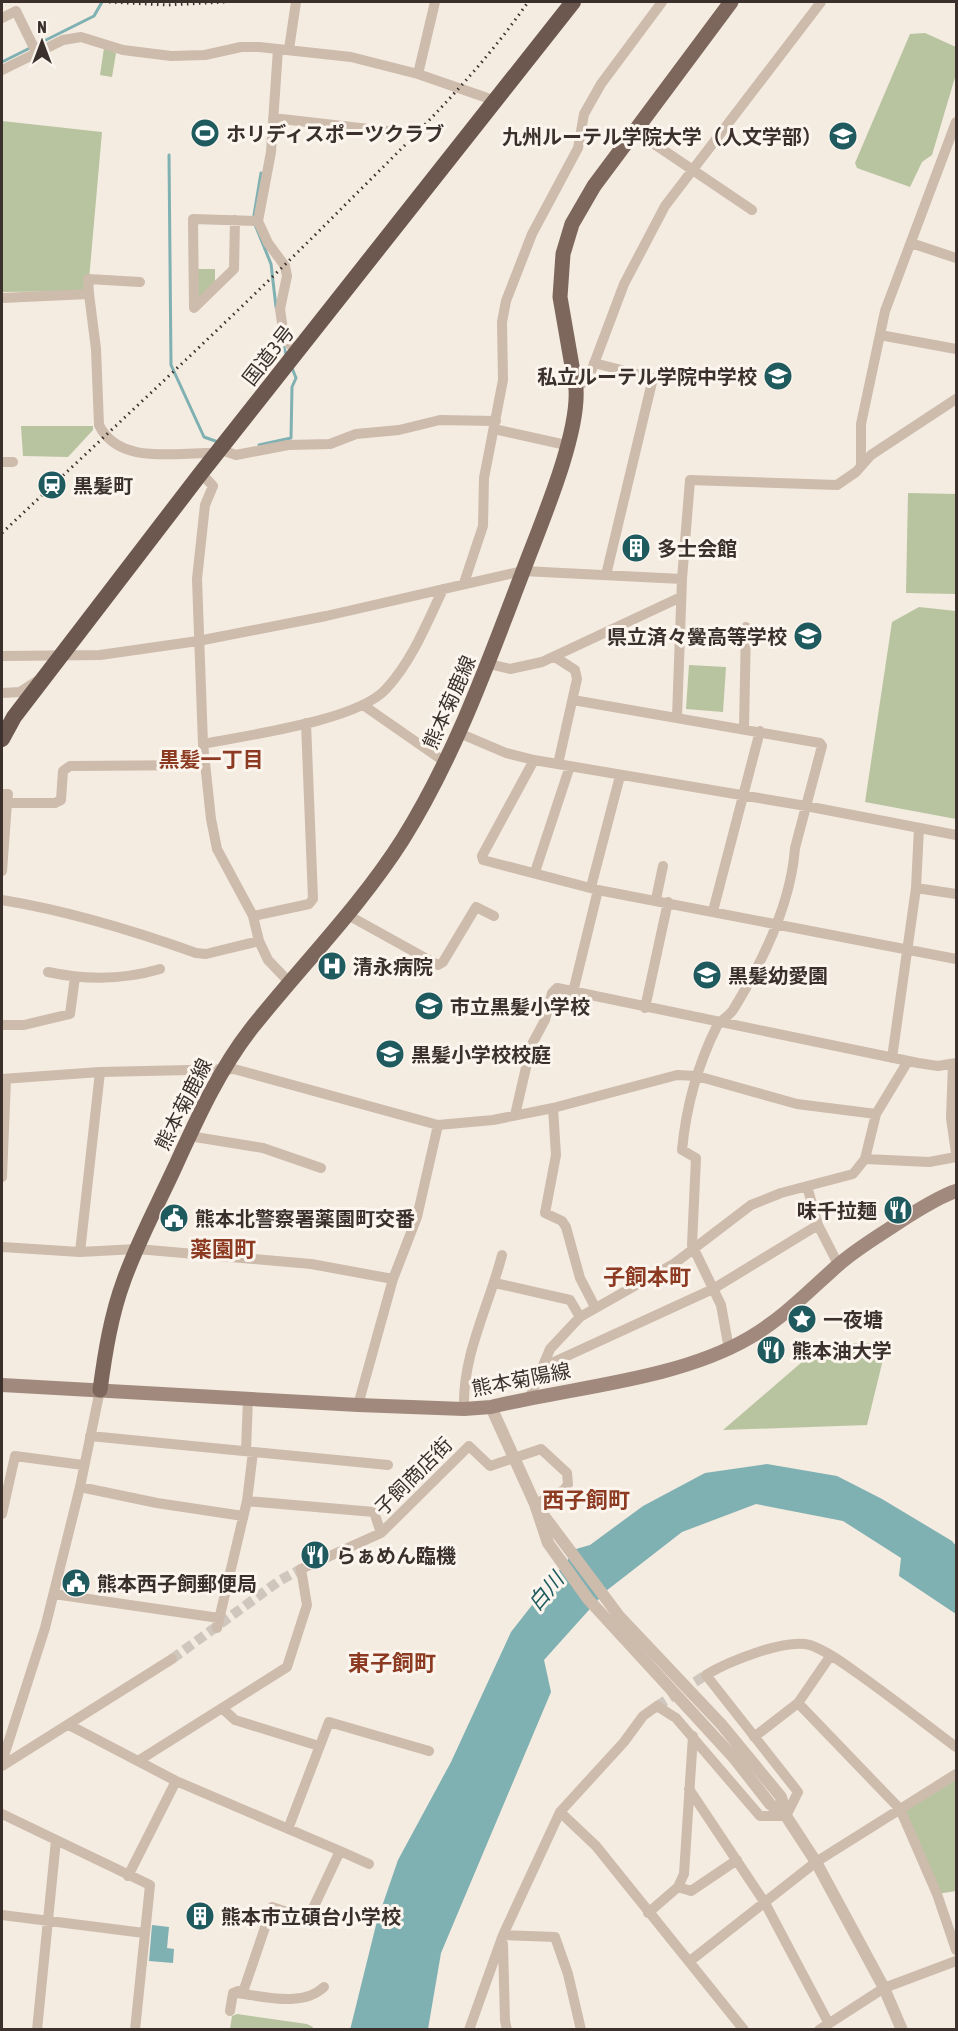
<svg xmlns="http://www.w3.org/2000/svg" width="958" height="2031" viewBox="0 0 958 2031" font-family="'Asap Condensed','Noto Sans JP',sans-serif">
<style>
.green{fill:#b8c4a0}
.water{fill:#7fb0b2}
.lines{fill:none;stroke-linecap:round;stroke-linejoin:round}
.stream{stroke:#7fb0b2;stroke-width:3}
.minor-tunnel{stroke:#cfc6bd;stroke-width:10;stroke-dasharray:10 5;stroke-linecap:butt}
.minor{stroke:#cdbbac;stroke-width:10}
.tertiary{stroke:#cdbbac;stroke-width:12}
.secondary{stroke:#a18a7d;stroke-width:14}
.primary{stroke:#7d675c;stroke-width:15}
.trunk{stroke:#6c584f;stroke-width:16}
.rail{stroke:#3b302b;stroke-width:3;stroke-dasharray:1.5 4.5;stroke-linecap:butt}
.labels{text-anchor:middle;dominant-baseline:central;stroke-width:6;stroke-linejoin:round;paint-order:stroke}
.poi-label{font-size:20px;font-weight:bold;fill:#3b302b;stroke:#fbf5ee;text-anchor:start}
.street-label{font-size:20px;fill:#3b302b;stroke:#fbf5ee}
.neighbourhood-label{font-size:21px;font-weight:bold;fill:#8c3b22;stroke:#fbf5ee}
.water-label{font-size:21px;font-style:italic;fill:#1f5a5e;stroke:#fbf5ee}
.quarter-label{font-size:22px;font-weight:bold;fill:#8c3b22;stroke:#fbf5ee}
</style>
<rect width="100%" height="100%" fill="#f4ebe1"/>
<path class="green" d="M925 33 956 47V74L932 155 922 162 910 187 857 168 855 163 910 34Z
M104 48 116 53 112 77 100 75Z
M2 121 102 132 88 291 2 292Z
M198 269H215V283L201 297 197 295Z
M21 426H93V430L68 457 23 456Z
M908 493 956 494V594L906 593Z
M919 607 956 611V819L865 802 892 622Z
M689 665 726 667 723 712 686 709Z
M824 1343H887L867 1425 723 1430Z
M956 1774V1891L937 1894 900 1809Z
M237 2014 307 2024 313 2027 311 2030 230 2029 232 2016Z"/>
<path class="water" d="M767 1464 837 1476 882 1499 952 1541 956 1546V1614L899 1576 901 1558 843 1521 756 1504 682 1532 606 1591 544 1660 551 1692 441 1953 428 2029 350 2030 377 1921 398 1860 451 1762 511 1632 576 1549 590 1545 643 1506 705 1473Z
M152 1925 169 1927 167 1948 174 1949 173 1963 149 1961Z"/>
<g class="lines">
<path class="stream" d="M2 62 94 16 102 2
M169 155 171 365 204 437 218 442
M254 215 261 173
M254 222 271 264 276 307
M279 332 287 357
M259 445 291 438 292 387 296 378 292 368"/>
<path class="minor-tunnel" d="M172 1659 279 1581 301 1569
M657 1706 706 1675"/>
<path class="minor" d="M2 18 16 11 37 54
M278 49 271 152 258 221 268 243 285 266 287 276 280 309 283 330 290 345
M289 49 296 2
M2 70 63 40 81 37 123 50 171 56 205 55 241 47H259L351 57 418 74 496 101
M418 74 435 2
M273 118 395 132
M635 131 752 210
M235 220 234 269 194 308 193 219 258 221
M911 243 956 258
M89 294 88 279 140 282
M2 298 89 294 96 349 99 425C118 464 172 453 208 453
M880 335 956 349
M594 363 653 378 606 575
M576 389 589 377 624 284 665 206 821 2
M494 429 566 445
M221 450 236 455 288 445 330 444 356 434 399 430 440 420 496 421
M2 462H13
M861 464V424L885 311 956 122
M201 473 213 486 205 505 197 579 203 744 211 819 217 849 253 916 259 941 268 960 290 983
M464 583 483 526 484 478 503 380 502 322 506 301 532 234 578 148 584 114 601 84 662 2
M2 656 100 655 198 641 326 616 523 571 682 579
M555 657 575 670 577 679 558 764
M489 664 510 669 542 662 681 597
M2 693 20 692 37 681
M573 700 820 743 822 746 795 848C791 903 762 963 733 1010 729 1016 721 1020 717 1026 698 1064 686 1108 682 1150L696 1158 692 1245 721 1305 729 1349
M363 705 445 762
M677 717 682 579 690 480 837 485 856 472 871 455 956 399
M744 728 746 627
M459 733 506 753 534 760 806 806 956 835
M203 744C247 735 357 721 386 689 412 661 427 623 443 589
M534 760 482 856 483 860 598 890 956 959
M2 794H8L7 803H55L61 800 63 771 70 766 205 765
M2 871 7 803
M535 872 570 766
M591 887 620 776
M916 888 956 894
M656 899 663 866
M2 900C69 911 132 930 196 953L206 954 259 941
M713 911 760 731
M346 914 438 965 443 962 476 907 494 916
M253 916 309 904 313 899 306 723
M48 972C85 980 123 980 160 969
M573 992 598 890
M645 1008 668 902
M2 1025H24L70 1014 75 977
M892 1058 916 888 919 828
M953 1064 951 1118 956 1153
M2 1079 100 1072 234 1069 438 1125 493 1120 553 1108 677 1075 697 1076 797 1104 876 1114
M553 1108 556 1155 545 1213 562 1221 566 1227 580 1278 595 1307
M515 1115 531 1046 545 1020 552 993 557 988 918 1063 938 1066 956 1063
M189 1136 263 1148 321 1168
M865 1159 929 1162 956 1157
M2 1177 6 1079
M807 1186 818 1225 838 1264
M2 1247 80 1252 137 1249 311 1264 393 1279
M80 1252 100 1072
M495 1283 570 1300 580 1317
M543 1367 713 1289 818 1225
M530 1397 550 1349 580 1317 675 1263 751 1205 781 1193 853 1174 865 1159 876 1114 908 1061
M358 1405 393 1279 417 1217 438 1125
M464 1409C462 1355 489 1306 502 1255
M90 1436 388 1465
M246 1450 248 1399
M80 1487 157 1503 243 1516
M247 1501 374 1512 381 1533
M2 1514 15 1456 83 1465
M54 1594 219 1618
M217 1628 247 1501 253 1452
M798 1703 900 1809 937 1894 956 1950
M222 1708 235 1720 319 1746
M69 1725 176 1781 340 1851 308 1919 272 1907 244 1989 233 1993 230 2011
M754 1737 798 1703 831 1655
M138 1761 287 1667 307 1605 301 1569 381 1533 469 1446 490 1466 541 1449 567 1473 568 1484 564 1490 535 1504
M2 1762 45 1628 80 1487 100 1390
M2 1766 172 1659
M689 1789 765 1903 828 2022
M560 1812 596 1846 744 2030
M2 1814 150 1885 135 2030
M288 1829 329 1722 429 1751
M340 1851 369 1864
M128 1876 176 1781
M678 1887 691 1891 737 1860
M648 1913 678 1887 684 1874 693 1736
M2 1915 144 1933
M503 1935 555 1937 568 1974 581 2030
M503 1944 505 2021 507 2030
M690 1961 816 1862 956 1774
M236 1993C263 1996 302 2008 324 1987
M37 2030 56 1840
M469 2030 503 1935 560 1812 624 1742 643 1716 657 1706 676 1718 760 1816H786L798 1792 706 1675C727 1662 786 1638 810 1645 827 1651 843 1663 857 1673 891 1697 924 1723 956 1747
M819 2030 884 1988 956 1961"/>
<path class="tertiary" d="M491 1407 535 1504 548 1543 588 1599 734 1758 770 1804 786 1816
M535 1504 619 1616 721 1724 781 1797 786 1816 816 1862 884 1988 902 2030"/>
<path class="secondary" d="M2 1385 358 1405 464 1409 491 1407C572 1387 677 1380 749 1338 782 1319 809 1291 837 1266 857 1248 882 1234 904 1219 920 1209 938 1197 956 1191"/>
<path class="primary" d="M100 1390C105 1353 111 1315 124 1280 138 1241 158 1204 175 1167 197 1119 219 1070 251 1029 301 966 360 907 403 839 456 754 489 660 525 566 542 521 579 435 576 389L560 297 563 254 572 224 594 186 731 2"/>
<path class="trunk" d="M2 739 14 717 201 473 573 2"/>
<path class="rail" d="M109 2 167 5 225 2
M2 533C117 424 235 316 346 204 411 139 476 77 528 2"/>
</g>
<defs>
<g id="stadium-disc" transform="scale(1.5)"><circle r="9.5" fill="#1f5a5e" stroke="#fbf5ee"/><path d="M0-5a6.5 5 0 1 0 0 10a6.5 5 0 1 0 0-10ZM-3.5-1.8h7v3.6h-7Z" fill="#fff"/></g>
<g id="university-disc" transform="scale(1.5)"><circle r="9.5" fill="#1f5a5e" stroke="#fbf5ee"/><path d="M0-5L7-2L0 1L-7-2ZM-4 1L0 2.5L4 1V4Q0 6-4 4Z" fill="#fff"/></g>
<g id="school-disc" transform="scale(1.5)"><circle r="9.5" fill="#1f5a5e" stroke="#fbf5ee"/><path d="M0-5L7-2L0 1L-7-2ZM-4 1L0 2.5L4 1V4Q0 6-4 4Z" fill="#fff"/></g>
<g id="station-disc" transform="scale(1.5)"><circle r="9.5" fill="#1f5a5e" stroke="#fbf5ee"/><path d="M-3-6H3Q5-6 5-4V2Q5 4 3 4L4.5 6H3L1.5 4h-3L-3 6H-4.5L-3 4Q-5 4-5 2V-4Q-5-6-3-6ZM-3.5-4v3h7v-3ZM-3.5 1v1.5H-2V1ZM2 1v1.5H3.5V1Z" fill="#fff"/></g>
<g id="building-disc" transform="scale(1.5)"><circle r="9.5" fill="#1f5a5e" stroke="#fbf5ee"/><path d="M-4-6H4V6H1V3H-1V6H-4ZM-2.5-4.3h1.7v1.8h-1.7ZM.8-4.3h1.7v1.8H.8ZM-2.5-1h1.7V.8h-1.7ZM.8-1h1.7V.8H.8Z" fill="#fff"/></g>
<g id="hospital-disc" transform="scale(1.5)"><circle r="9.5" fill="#1f5a5e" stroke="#fbf5ee"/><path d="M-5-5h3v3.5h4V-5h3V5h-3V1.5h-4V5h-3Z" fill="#fff"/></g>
<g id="restaurant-disc" transform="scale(1.5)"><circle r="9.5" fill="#1f5a5e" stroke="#fbf5ee"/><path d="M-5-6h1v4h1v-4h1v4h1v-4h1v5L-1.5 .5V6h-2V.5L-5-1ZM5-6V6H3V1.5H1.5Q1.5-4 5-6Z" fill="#fff"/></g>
<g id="civic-disc" transform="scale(1.5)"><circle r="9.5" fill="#1f5a5e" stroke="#fbf5ee"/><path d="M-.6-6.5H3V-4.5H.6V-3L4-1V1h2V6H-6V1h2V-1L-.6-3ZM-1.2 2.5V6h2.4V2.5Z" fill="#fff"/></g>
<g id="sight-disc" transform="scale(1.5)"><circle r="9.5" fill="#1f5a5e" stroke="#fbf5ee"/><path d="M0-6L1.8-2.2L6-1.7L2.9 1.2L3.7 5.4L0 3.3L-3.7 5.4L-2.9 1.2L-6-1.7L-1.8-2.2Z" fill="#fff"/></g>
</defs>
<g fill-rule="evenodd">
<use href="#stadium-disc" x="205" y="133"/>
<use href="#university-disc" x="843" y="136"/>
<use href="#school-disc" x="778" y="376"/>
<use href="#station-disc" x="52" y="485"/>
<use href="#building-disc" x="636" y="548"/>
<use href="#school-disc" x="808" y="636"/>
<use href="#hospital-disc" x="332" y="966"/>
<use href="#school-disc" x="707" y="975"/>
<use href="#school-disc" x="429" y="1006"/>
<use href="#school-disc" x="390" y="1054"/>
<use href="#restaurant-disc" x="898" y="1210"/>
<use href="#civic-disc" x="174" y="1218"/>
<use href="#sight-disc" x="802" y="1319"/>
<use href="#restaurant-disc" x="771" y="1350"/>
<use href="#restaurant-disc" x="315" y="1555"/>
<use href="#civic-disc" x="76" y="1583"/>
<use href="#building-disc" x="200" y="1916"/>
</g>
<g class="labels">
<g class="poi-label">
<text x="226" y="133">ホリディスポーツクラブ</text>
<text x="822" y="136" text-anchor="end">九州ルーテル学院大学（人文学部）</text>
<text x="757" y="376" text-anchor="end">私立ルーテル学院中学校</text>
<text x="73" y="485">黒髪町</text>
<text x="657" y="548">多士会館</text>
<text x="787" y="636" text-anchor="end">県立済々黌高等学校</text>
<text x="353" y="966">清永病院</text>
<text x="728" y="975">黒髪幼愛園</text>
<text x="450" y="1006">市立黒髪小学校</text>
<text x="411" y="1054">黒髪小学校校庭</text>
<text x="877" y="1210" text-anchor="end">味千拉麺</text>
<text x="195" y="1218">熊本北警察署薬園町交番</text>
<text x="823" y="1319">一夜塘</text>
<text x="792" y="1350">熊本油大学</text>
<text x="336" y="1555">らぁめん臨機</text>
<text x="97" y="1583">熊本西子飼郵便局</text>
<text x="221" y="1916">熊本市立碩台小学校</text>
</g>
<g class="street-label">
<text transform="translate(268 355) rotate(-52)">国道3号</text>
<text transform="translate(449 702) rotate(-66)">熊本菊鹿線</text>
<text transform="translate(183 1104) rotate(-63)">熊本菊鹿線</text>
<text transform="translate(521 1379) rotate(-11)">熊本菊陽線</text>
<text transform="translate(413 1476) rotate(-45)">子飼商店街</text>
</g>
<g class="neighbourhood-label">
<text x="211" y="759">黒髪一丁目</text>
</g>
<g class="water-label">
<text transform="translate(545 1591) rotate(-50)">白川</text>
</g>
<g class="quarter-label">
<text x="223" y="1249">薬園町</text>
<text x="647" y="1277">子飼本町</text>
<text x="586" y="1500">西子飼町</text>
<text x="392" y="1663">東子飼町</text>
</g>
</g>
<rect width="958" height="2031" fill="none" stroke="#3b302b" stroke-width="6"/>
<g transform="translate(42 42)" stroke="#fbf5ee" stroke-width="4.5" paint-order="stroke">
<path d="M0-4.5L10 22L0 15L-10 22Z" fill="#3b302b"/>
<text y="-9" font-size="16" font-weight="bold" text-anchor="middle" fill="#3b302b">N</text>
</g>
</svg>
